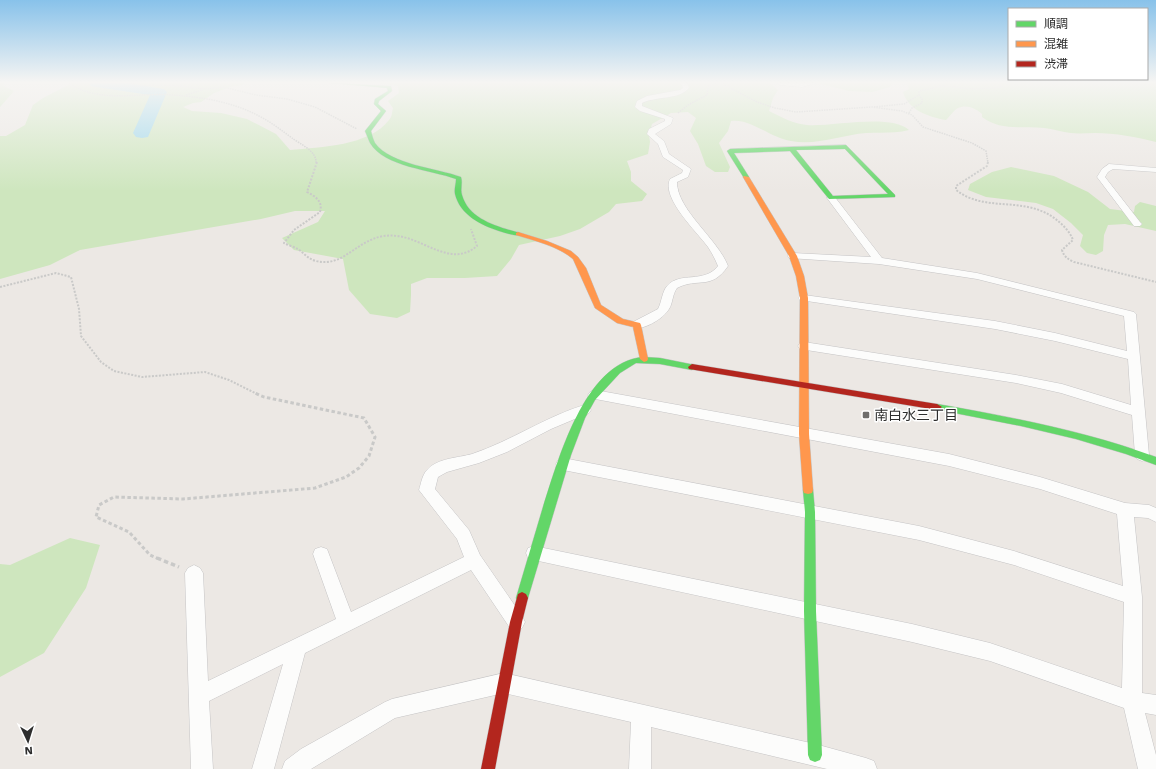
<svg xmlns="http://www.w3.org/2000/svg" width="1156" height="769" viewBox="0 0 1156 769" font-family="'Work Sans','Noto Sans JP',sans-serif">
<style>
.green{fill:#cee6be}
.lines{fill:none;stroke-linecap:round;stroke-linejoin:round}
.river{fill:#99d6ec;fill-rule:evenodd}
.street-casing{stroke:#c5c4c5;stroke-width:1}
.fast-casing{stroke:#c5c4c5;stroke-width:1}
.slow-casing{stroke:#c5c4c5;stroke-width:1}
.jam-casing{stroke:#c5c4c5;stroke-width:1}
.path-far3{stroke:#c9c9c8;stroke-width:1.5;stroke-dasharray:1.5 1;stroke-linecap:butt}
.path-far2{stroke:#c9c9c8;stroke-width:2;stroke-dasharray:2 1.5;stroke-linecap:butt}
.path-far1{stroke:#c9c9c8;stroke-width:3;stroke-dasharray:3.5 2.5;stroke-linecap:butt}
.path{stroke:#c9c9c8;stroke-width:3.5;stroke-dasharray:4.5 3;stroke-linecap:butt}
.street{fill:#fcfcfb;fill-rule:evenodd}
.fast{fill:#63d668;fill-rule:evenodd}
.slow{fill:#ff974d;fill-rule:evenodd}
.jam{fill:#b3261e;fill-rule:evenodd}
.poi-dot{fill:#706f6e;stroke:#fff;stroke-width:1.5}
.labels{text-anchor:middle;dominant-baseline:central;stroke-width:3;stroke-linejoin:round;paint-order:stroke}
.poi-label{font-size:14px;fill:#2e2e2e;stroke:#fff;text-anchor:start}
</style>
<rect width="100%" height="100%" fill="#ece8e4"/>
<path class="green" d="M0 83H4V86L14 91 0 107Z
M72 83H246L242 85 230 87 214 93 201 102 193 103 183 107 192 111 221 113 247 119 276 134 290 150C321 147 369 146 389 120 392 117 392 112 393 108L388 101 399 93 398 86 377 83H770L778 90 773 98 769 111C781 117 794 124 807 125 831 127 891 113 909 130 895 134 881 132 866 133 841 135 816 146 791 141 771 138 750 118 731 121L728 131 719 143 730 167 728 172H715L706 166 698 144 690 131 696 118 688 112 671 113 652 124 649 135 650 142 648 154 627 161 631 172V181L647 194 642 201 616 204 609 212 580 229 560 236 519 245 511 259 497 276 465 278H427L411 284V295L410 312 397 318 370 314 349 290 343 259 294 250 282 238 318 222 325 211H295L261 219 80 250 50 265 0 279V136H6L25 125 33 105 43 98Z
M817 83H901H892L890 87 872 92 849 91Z
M907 83H1156V142C1137 137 1115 133 1095 133 1087 133 1079 134 1071 133 1062 132 1053 129 1044 128 1023 126 1000 131 982 117V114C976 108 966 104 958 108 954 110 949 117 946 120 929 117 908 110 903 92L909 89Z
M1011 167 1054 176 1088 192 1110 209 1134 212 1135 206 1140 202 1156 206V231L1125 224 1108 225 1104 235 1103 251 1096 255 1087 253 1080 246 1083 235 1071 223 1053 209 1036 203 986 197 968 190 970 184 992 172Z
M70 538 100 545 86 588 44 653 0 677V564L10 565Z"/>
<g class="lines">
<path class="river" d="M89 83H128L164 89 167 92 148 137 142 138 136 137 133 133 150 95 96 87 91 86Z"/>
<g class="street-casing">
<path id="street" d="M681 83H687L689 88C679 100 656 96 642 103V106L673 118 671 124 655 134 664 141 669 154 691 169 688 177 677 182C677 210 717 238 728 266 711 291 698 277 677 288 672 295 673 303 669 309 663 319 644 330 633 328L631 325 633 322 658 309C662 301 662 292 667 286 680 271 704 284 718 266 715 259 712 253 708 247 697 232 661 198 670 179L682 173 683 170 663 157 658 144 647 134 649 129 665 121V119L640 111 635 107 637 101 647 96 680 90 683 88Z
M777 83H816L802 87 780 85Z
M1109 164 1156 168V172L1113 169 1108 172 1105 177 1140 222 1142 224 1140 226H1134L1097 177 1102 169Z
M831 195 834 196 882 258 977 273 1134 312 1136 314 1149 455 1147 459 1142 461 1137 459 1135 455 1132 415 1061 393 1016 383 800 349 798 346 800 343 804 342 1016 375 1062 384 1131 405 1128 359 1055 341 995 329 800 300 798 298 800 296 804 295 995 321 1055 333 1127 351 1124 316 977 279 879 264 789 258 788 256 789 254 793 253 871 257 827 198Z
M595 390 949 454 1040 477 1125 503 1149 505 1156 508V522L1148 518 1134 517 1142 597V693L1156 695V715L1145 713 1156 755V769H1138L1124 708 990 661 912 642 534 560 528 558 526 553 528 548 534 546 912 624 990 643 1122 688 1124 602 1014 565 919 540 563 470 558 468 556 464 558 460 563 458 919 526 1014 551 1123 586 1117 514 1040 489 949 466 590 398 588 395 590 392Z
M584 405 589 407 591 410 589 413 551 429 507 452 479 463 447 472 438 477 435 489 469 530 480 555 522 616 525 622 522 628 516 631 510 628 471 570 305 653 274 769H252L283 664 209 701 213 769H191L185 573 188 568 194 565 200 568 203 573 208 681 336 619 313 554 315 549 321 547 327 549 351 612 464 557 457 539 419 490C421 484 422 475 427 470 437 458 458 458 472 454 511 441 545 417 584 405Z
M504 673 815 744 866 758 874 761 877 769H827L651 727V769H629L631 722 504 693 395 718 311 769H282L285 761 301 749 385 702 392 699Z"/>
</g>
<g class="fast-casing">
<path id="fast" d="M330 83 391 86 392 91 379 101 378 104 386 111 371 131C372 135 373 139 375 143 391 165 437 168 461 177 463 183 460 189 462 195 469 220 499 227 520 233V235C514 236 506 233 499 231 481 225 460 215 455 194 454 189 456 184 456 179 432 170 384 167 370 143 368 139 367 135 365 131L381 111 374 104 375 99 388 91 387 88Z
M846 145 895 195V197L829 199 790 151 734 153 749 177 744 178 727 151 730 149ZM845 149 888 194 833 196 796 150Z
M643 357 660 358 695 365 696 367 692 370 660 364 636 363 620 373 595 400 585 418 571 455 528 598 526 602 522 604 518 602 516 598C525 568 534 537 543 507 558 461 584 362 643 357Z
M937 404C1011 417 1085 431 1156 457V465L1126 454 1076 439 1021 426 934 409 932 407Z
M808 486 812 487 813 490 815 512 816 611 822 755 820 760 815 762 810 760 808 755 804 611 805 512 803 490 804 487Z"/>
</g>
<g class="slow-casing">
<path id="slow" d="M744 176 749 177 797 256 804 276 808 298 809 434 813 490 812 493 808 494 804 493 803 490 799 434 800 298 796 276 789 256 743 177Z
M518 232 547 241 571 251 578 257 586 268 601 305 623 319 640 323 641 325 648 359 647 361 644 362 640 359 633 327 617 323 595 308 573 259C558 246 535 241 516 235V233Z"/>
</g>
<g class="jam-casing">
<path id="jam" d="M692 364 937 404 942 407 937 410 689 369 688 367Z
M522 592 526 594 528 598 522 622 495 769H481L510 622 518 594Z"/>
</g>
<path class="path-far3" d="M69 83C98 104 140 92 173 95 202 97 233 102 259 116 271 122 281 130 292 138 300 144 317 151 316 163
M128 83 141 85H172L205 89 223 87 256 95 287 99 315 107 357 129
M186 95 202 90
M874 107 904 104 919 95V91L942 86 975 89 1002 87 1000 83
M678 113 688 105 707 95 708 87 713 84H723L757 102 775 108 796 112 872 107 902 111 912 115 923 127 972 143 986 151 988 163
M909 113 912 108 922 103V99L919 95"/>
<path class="path-far2" d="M317 162 307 192C316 197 323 201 320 212L294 230 284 243C288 245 294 247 298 249 304 253 308 259 316 261 347 269 360 231 397 236 425 239 451 268 477 246L471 229
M988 162 987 166 956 186V190C987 214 1026 194 1058 221 1064 226 1070 232 1073 240L1062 250C1064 257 1068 259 1074 262L1156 282
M0 287 56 273 71 277 79 309 81 336 101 362 114 371 142 377 205 372 229 380 257 394"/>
<path class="path-far1" d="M159 559 150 555 129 532 96 517 99 505 114 497 183 499 315 488 346 477 359 468 369 456 375 437 364 418 264 397 255 393"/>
<path class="path" d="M157 558 179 567"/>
<use href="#street" class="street"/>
<use href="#fast" class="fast"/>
<use href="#slow" class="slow"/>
<use href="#jam" class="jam"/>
</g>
<linearGradient id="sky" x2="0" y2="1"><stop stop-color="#88c2ea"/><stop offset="0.43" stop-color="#f6f5f3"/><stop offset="1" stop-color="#f6f5f3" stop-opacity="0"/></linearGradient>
<rect width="1156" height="191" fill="url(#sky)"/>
<rect class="poi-dot" x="862" y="411" width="8" height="8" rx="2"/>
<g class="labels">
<g class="poi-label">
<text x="874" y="415">南白水三丁目</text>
</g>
</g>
<rect x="1008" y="8" width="140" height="72" fill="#ffffff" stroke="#ababab"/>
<rect x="1016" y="21" width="20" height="6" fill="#63d668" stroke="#ababab"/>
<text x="1044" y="28" font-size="12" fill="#2e2e2e">順調</text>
<rect x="1016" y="41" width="20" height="6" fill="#ff974d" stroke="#ababab"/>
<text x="1044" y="48" font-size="12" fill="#2e2e2e">混雑</text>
<rect x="1016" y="61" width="20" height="6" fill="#b3261e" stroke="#ababab"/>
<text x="1044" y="68" font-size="12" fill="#2e2e2e">渋滞</text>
<g transform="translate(28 741) rotate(176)" stroke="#ffffff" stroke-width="3" paint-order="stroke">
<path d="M0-3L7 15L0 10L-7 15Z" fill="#2e2e2e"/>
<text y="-6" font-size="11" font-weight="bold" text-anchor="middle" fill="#2e2e2e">N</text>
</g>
</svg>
